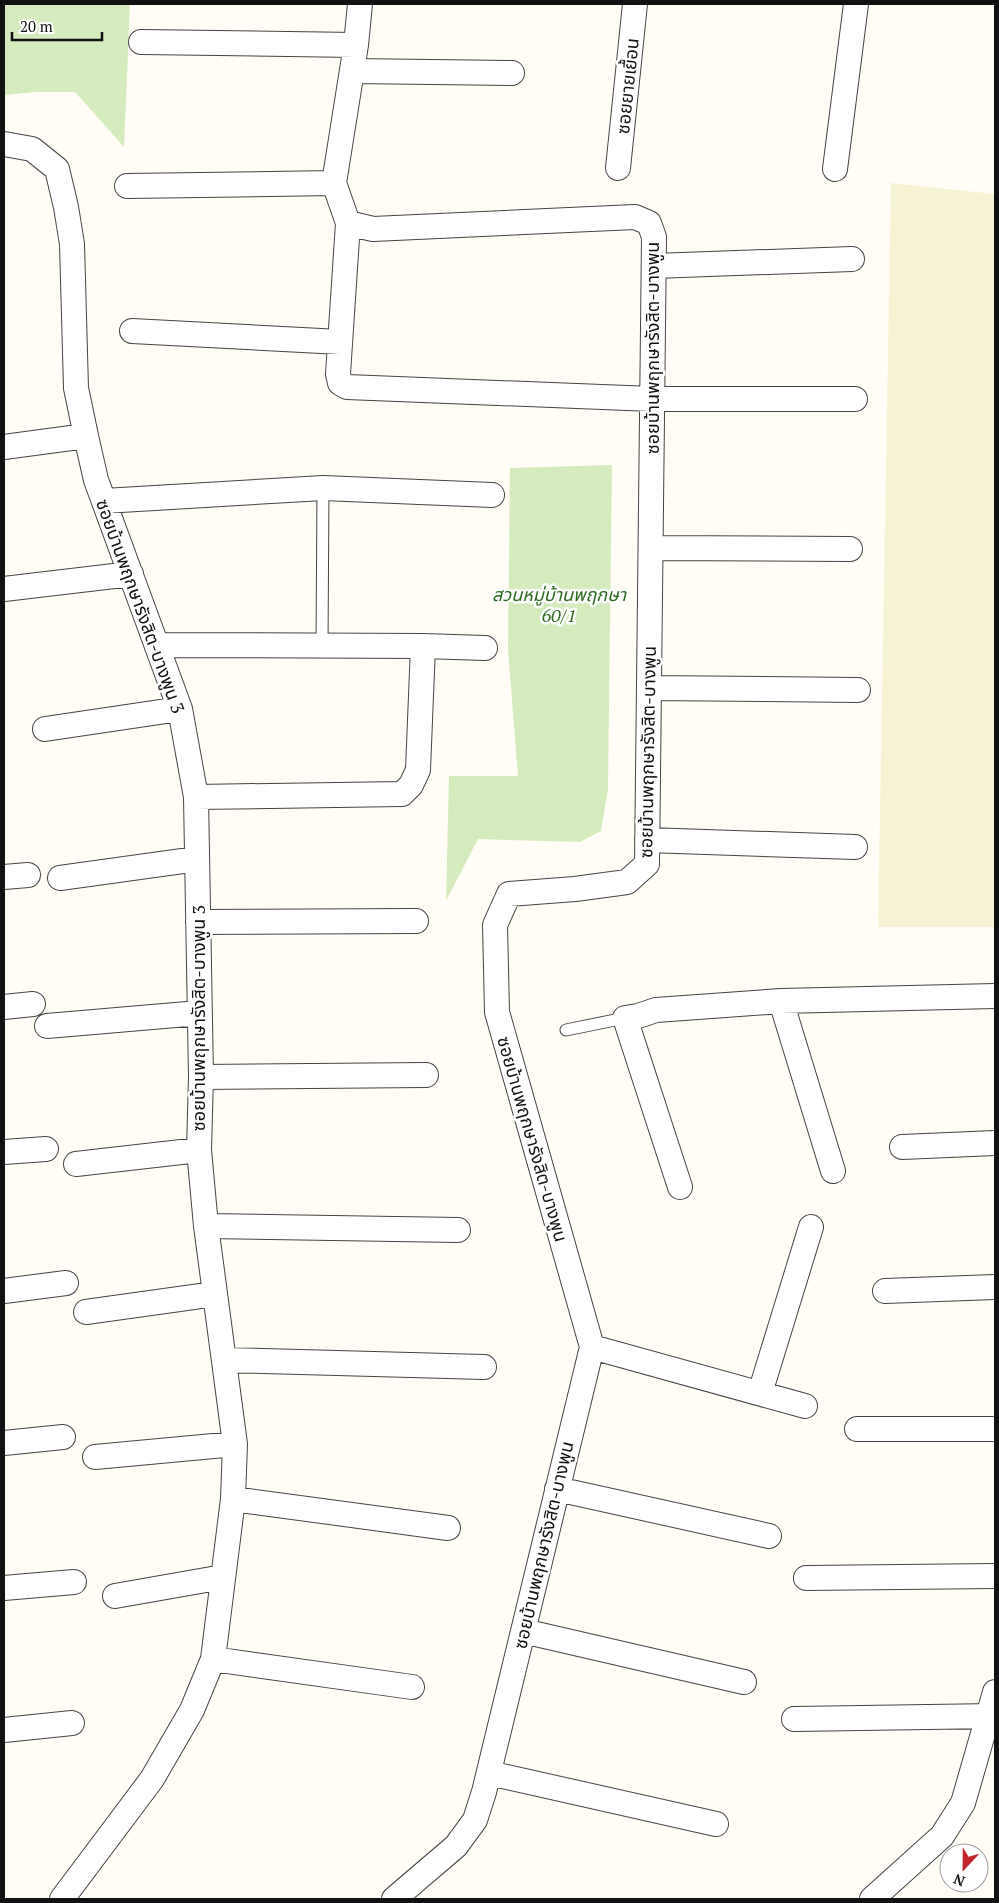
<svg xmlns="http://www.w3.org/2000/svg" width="999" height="1903" viewBox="0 0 999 1903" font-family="'PT Serif','Noto Sans Thai',serif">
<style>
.farmland{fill:#f6f3d4}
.green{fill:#d5ebbd}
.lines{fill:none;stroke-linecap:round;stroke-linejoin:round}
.lane-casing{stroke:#444;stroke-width:13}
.street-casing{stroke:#444;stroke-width:26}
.lane{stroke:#fff;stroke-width:11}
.street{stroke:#fff;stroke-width:24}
.labels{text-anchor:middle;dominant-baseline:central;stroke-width:5;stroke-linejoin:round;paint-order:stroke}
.street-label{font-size:18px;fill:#111;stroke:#fff}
.park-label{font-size:18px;font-style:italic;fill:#2f6b1f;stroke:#fff}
</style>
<rect width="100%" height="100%" fill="#fffdf5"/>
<path class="farmland" d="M891 183 995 194V927H878Z"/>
<path class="green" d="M4 4H130L124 147 75 92H36L4 95Z
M612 465 608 789 601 831 580 842 478 839 446 901 449 776H518L508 650 510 468Z"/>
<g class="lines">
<g class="lane-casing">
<path id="lane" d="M322 646 323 488
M566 1030 625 1018"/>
</g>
<g class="street-casing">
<path id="street" d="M360 4 356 45 334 183 348 223 373 229 635 217 649 223 654 237 647 864 627 882 575 889 509 894 495 925 497 1012 592 1347 484 1792 475 1820 456 1846 394 1899
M141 42 356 45
M352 71 512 73
M4 144 32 149 57 169 66 207 72 244 76 388 86 436 96 480 180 709 196 797 201 1077 199 1150 206 1226 235 1444 233 1499 213 1659 192 1710 152 1779 62 1899
M618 168 635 4
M835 169 856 4
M127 186 334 183
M348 223 338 374 340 383 347 387 652 399H855
M654 266 852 259
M132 331 340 342
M4 447 86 436
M104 501 323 488 492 495
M651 548 850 549
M4 589 131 574
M423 646 485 648
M157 647 164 645 423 646 418 770 411 785 402 794 196 797
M649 688 858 690
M45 729 180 709
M647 840 855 847
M4 877 28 875
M60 878 197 859
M198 922 416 921
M781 1001 833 1171
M4 1007 33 1004
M47 1026 199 1013
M201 1077 426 1075
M902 1147 995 1143
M4 1152 46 1149
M76 1164 199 1150
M680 1187 625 1018 638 1016 656 1010 781 1001 995 996
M206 1226 458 1230
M4 1291 66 1283
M885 1291 995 1287
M86 1312 215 1294
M592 1347 805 1406
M224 1360 484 1367
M760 1393 811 1227
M857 1429H995
M4 1443 63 1437
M95 1457 235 1444
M557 1489 769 1536
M233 1499 448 1528
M806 1578 995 1576
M4 1588 74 1582
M115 1596 223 1577
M523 1631 744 1682
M213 1659 412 1687
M794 1719 995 1716
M4 1730 72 1723
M489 1773 716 1824
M872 1899 942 1836 963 1803 995 1692"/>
</g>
<use href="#lane" class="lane"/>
<use href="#street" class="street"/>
</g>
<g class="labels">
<g class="street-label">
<text transform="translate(627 86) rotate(-84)">ซอยยายเยื้อน</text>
<text transform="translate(652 348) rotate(-90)">ซอยบ้านพฤกษารังสิต-บางพูน</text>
<text transform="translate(141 606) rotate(70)">ซอยบ้านพฤกษารังสิต-บางพูน 3</text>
<text transform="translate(647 752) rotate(-89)">ซอยบ้านพฤกษารังสิต-บางพูน</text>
<text transform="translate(198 1018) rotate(-90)">ซอยบ้านพฤกษารังสิต-บางพูน 3</text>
<text transform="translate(533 1139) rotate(74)">ซอยบ้านพฤกษารังสิต-บางพูน</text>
<text transform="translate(543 1545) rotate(-77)">ซอยบ้านพฤกษารังสิต-บางพูน</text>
</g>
<g class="park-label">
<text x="559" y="594">สวนหมู่บ้านพฤกษา<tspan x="559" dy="21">60/1</tspan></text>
</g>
</g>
<rect width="999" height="1903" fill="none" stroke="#111111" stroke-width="10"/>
<g transform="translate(964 1868) rotate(202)"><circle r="24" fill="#ffffff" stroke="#a0a0a0"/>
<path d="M0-4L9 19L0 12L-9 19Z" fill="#c4262e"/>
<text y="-8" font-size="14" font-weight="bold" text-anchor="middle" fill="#111111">N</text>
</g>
<path d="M12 32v8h90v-8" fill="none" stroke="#111111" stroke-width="2.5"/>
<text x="20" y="32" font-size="15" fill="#111111" stroke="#ffffff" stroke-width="4" paint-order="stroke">20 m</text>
</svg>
